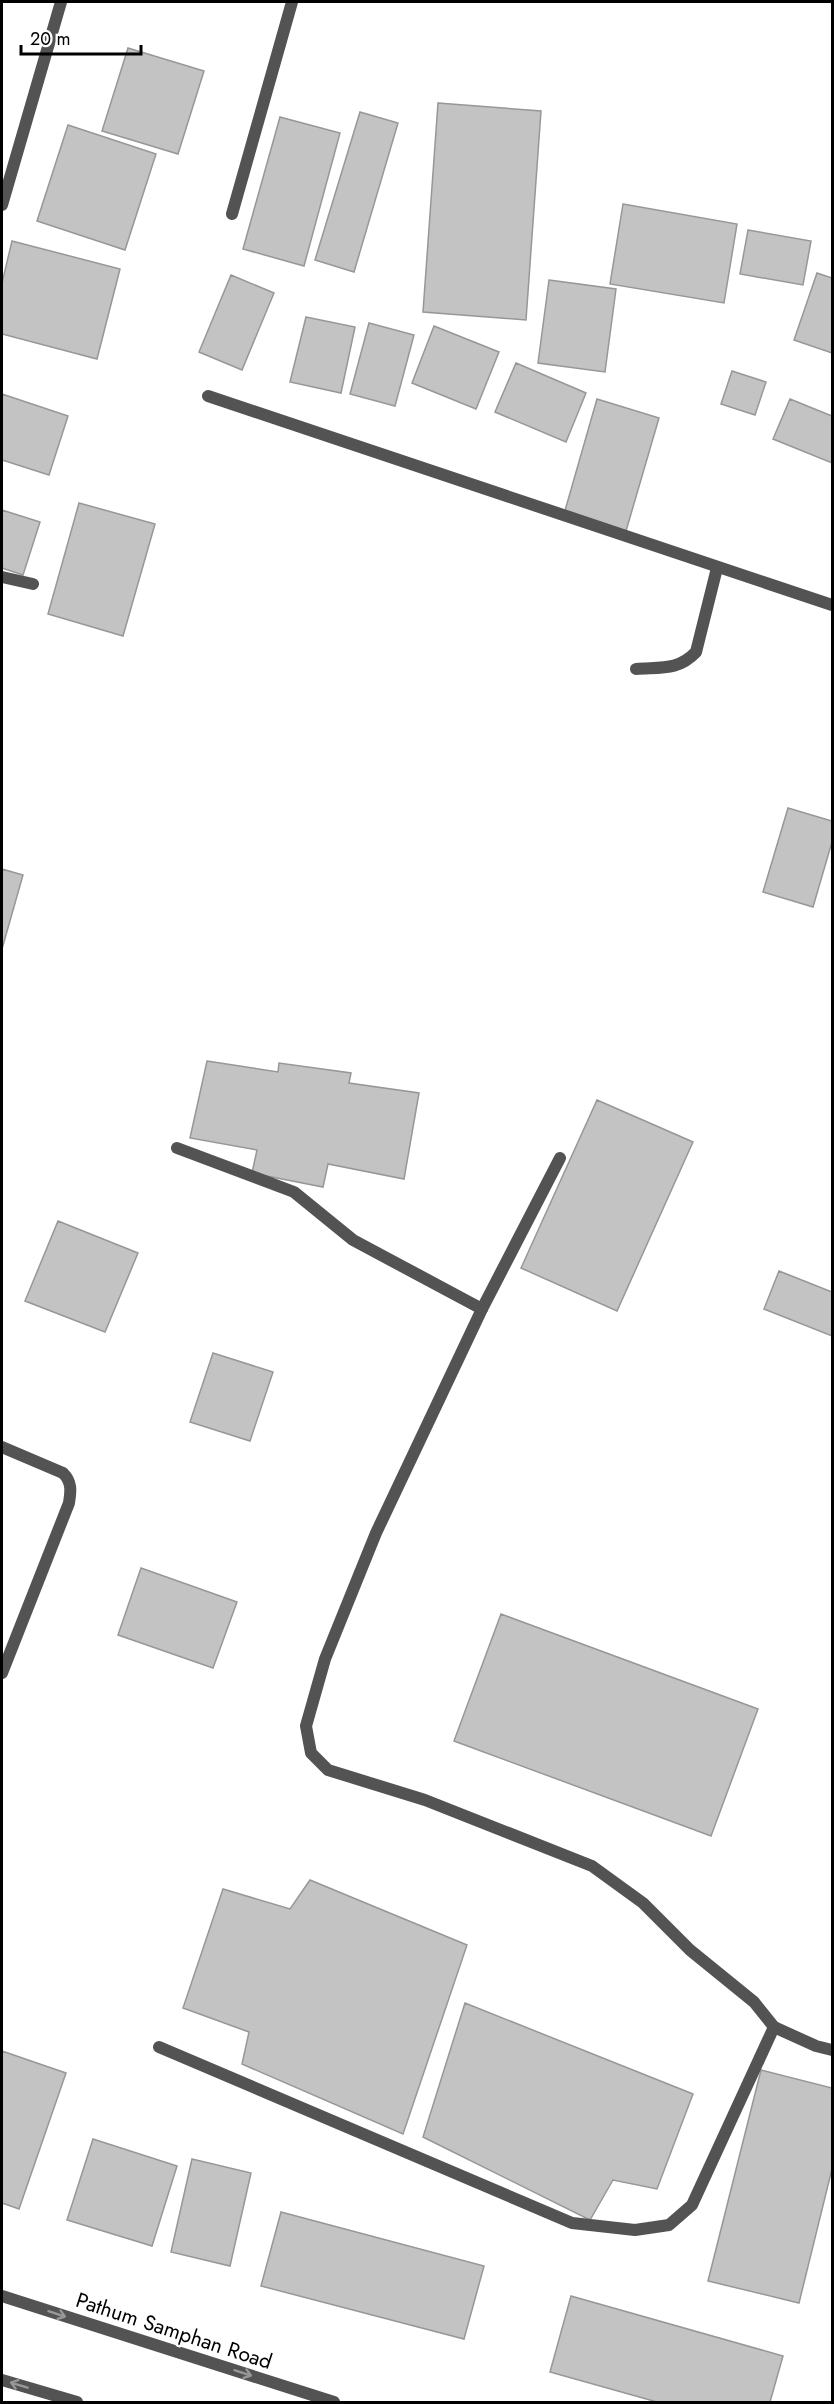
<svg xmlns="http://www.w3.org/2000/svg" width="834" height="2404" viewBox="0 0 834 2404" font-family="Jost,sans-serif">
<style>
.building{fill:#c3c3c3;stroke:#979797;stroke-width:1.5}
.lines{fill:none;stroke-linecap:round;stroke-linejoin:round}
.service{stroke:#535353;stroke-width:12}
.minor{stroke:#535353;stroke-width:12}
.tertiary{stroke:#535353;stroke-width:12}
.oneway{stroke:#989898}
.labels{text-anchor:middle;dominant-baseline:central;stroke-width:4.5;stroke-linejoin:round;paint-order:stroke}
.street-label{font-size:21px;fill:#000;stroke:#fff}
</style>
<rect width="100%" height="100%" fill="#fff"/>
<path class="building" d="M128 48 204 71 178 154 102 131Z
M438 103 541 111 526 320 423 312Z
M360 112 398 123 354 272 315 260Z
M280 117 340 133 304 266 243 249Z
M68 125 156 154 125 250 37 221Z
M623 204 737 224 724 303 610 284Z
M748 230 811 241 803 285 740 274Z
M12 241 120 269 97 359 2 334V283Z
M817 273 832 278V353L794 340Z
M231 275 274 293 242 370 199 352Z
M549 280 616 289 605 372 538 363Z
M306 317 355 327 341 393 290 382Z
M369 323 414 335 395 406 350 394Z
M434 326 499 352 476 409 412 383Z
M516 363 586 393 566 442 495 412Z
M732 371 766 382 755 415 721 404Z
M2 394 68 416 49 475 2 460Z
M597 399 659 418 626 531 564 514Z
M790 399 832 416V463L773 439Z
M79 503 155 524 123 636 48 614Z
M2 510 40 522 23 575 2 568Z
M788 808 832 821V842L813 907 763 892Z
M2 869 23 875 2 949Z
M207 1061 278 1072 279 1063 351 1073 349 1083 419 1093 404 1179 328 1164 323 1187 252 1173 257 1150 190 1138Z
M597 1100 693 1142 617 1311 521 1268Z
M58 1221 138 1253 105 1332 25 1301Z
M779 1271 832 1292V1336L764 1309Z
M213 1353 273 1372 250 1441 190 1422Z
M141 1568 237 1602 213 1668 118 1635Z
M501 1614 758 1709 711 1836 454 1741Z
M310 1880 467 1945 403 2134 242 2064 249 2032 183 2008 223 1889 290 1909Z
M465 2003 693 2094 657 2189 613 2180 590 2220 423 2137Z
M2 2051 66 2073 19 2209 2 2203Z
M761 2070 832 2088V2169L799 2303 708 2281Z
M93 2139 177 2166 152 2246 67 2220Z
M192 2159 251 2173 230 2266 171 2252Z
M281 2212 484 2266 464 2339 261 2286Z
M571 2296 783 2356 770 2402H657L550 2372Z"/>
<g class="lines">
<path class="service" d="M232 214 292 2
M636 669C660 667 678 671 696 652L717 568
M177 1148 294 1192 353 1240 482 1309
M159 2047 572 2223 635 2230 669 2225 692 2205 774 2027"/>
<path class="minor" d="M2 205 61 2
M208 396 832 605
M2 577 33 584
M560 1158 482 1309 376 1533 325 1659 306 1726 311 1753 328 1770 425 1800 592 1866 643 1903 690 1950 754 2002 774 2027 816 2046 832 2050
M2 1447 63 1473C72 1482 71 1491 69 1503L2 1673"/>
<path class="tertiary" d="M2 2296 334 2402
M2 2380 77 2402"/>
</g>
<defs><path id="oneway-shaft" d="M-6 0H5M1.5-3L5.5 0L1.5 3" fill="none" stroke-width="1.6" stroke-linecap="round" stroke-linejoin="round" transform="scale(1.5)"/></defs>
<g class="oneway">
<use href="#oneway-shaft" transform="translate(57 2314) rotate(18)"/>
<use href="#oneway-shaft" transform="translate(243 2373) rotate(18)"/>
<use href="#oneway-shaft" transform="translate(19 2385) rotate(-163)"/>
</g>
<g class="labels">
<g class="street-label">
<text transform="translate(174 2331) rotate(18)">Pathum Samphan Road</text>
</g>
</g>
<rect width="834" height="2404" fill="none" stroke="#000000" stroke-width="6"/>
<path d="M21 45v9h120v-9" fill="none" stroke="#000000" stroke-width="3"/>
<text x="30" y="45" font-size="18" fill="#000000" stroke="#ffffff" stroke-width="4.5" paint-order="stroke">20 m</text>
</svg>
